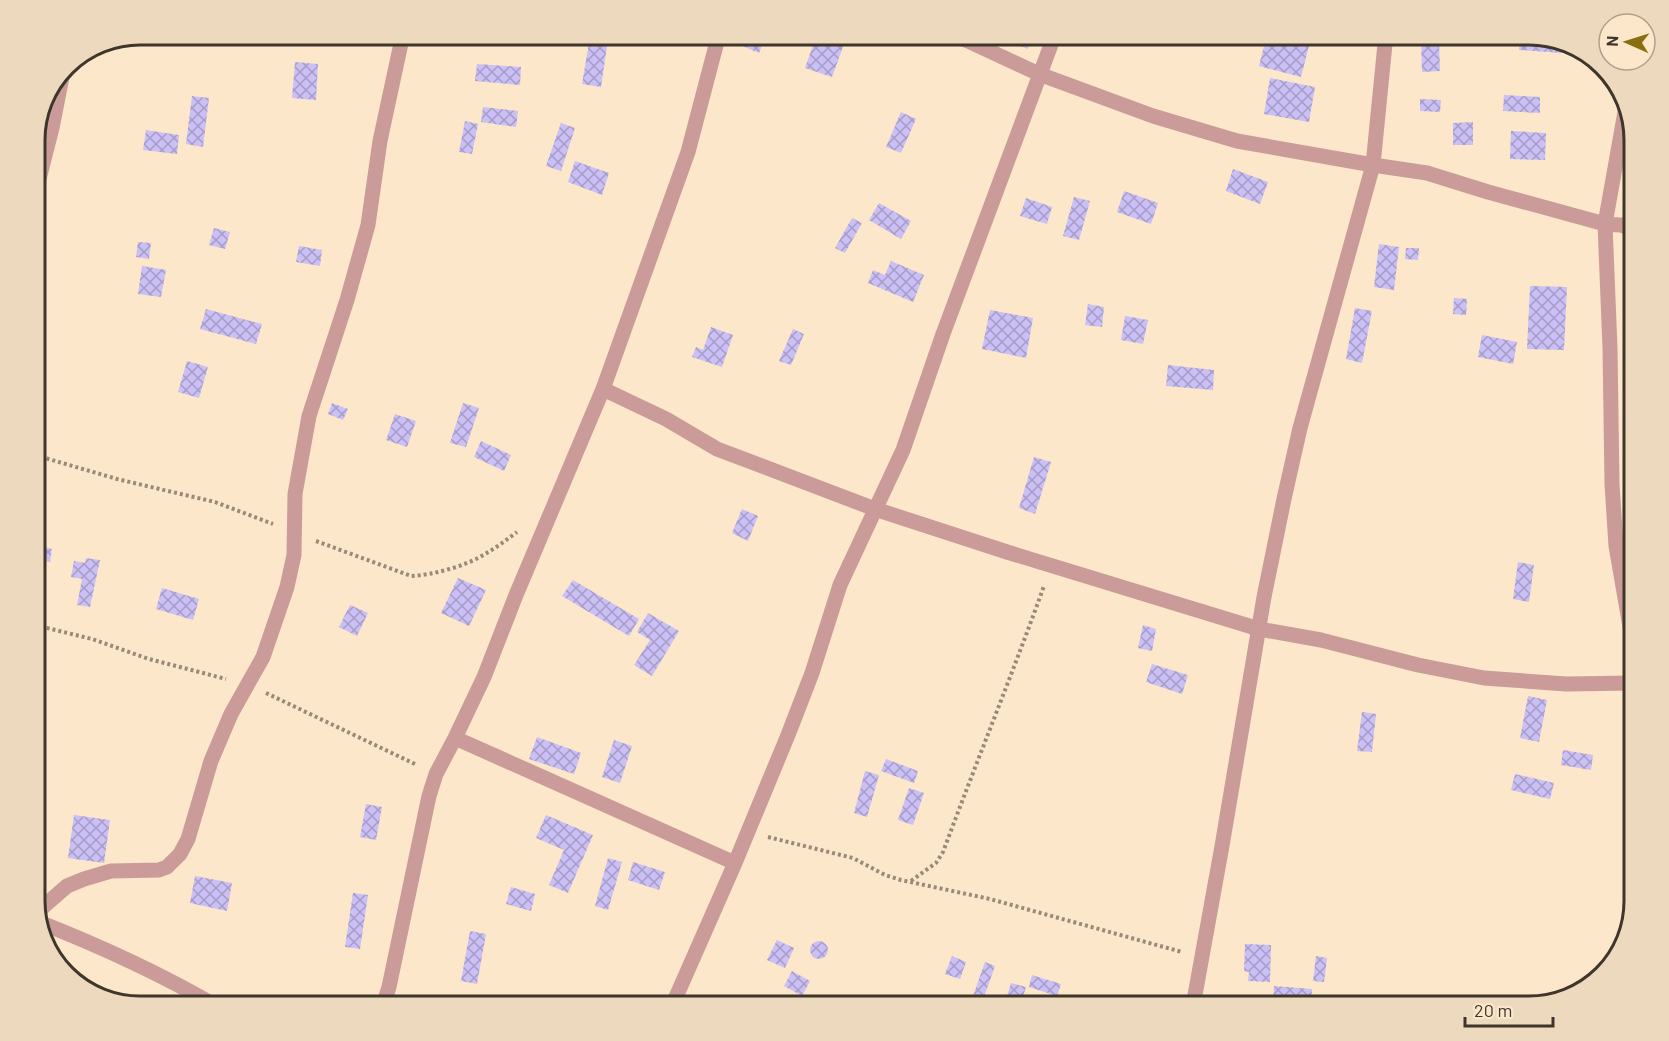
<svg xmlns="http://www.w3.org/2000/svg" width="1669" height="1041" viewBox="0 0 1669 1041" font-family="Barlow,sans-serif">
<style>
.building{fill:url(#building-cross-hatch)}
.lines{fill:none;stroke-linecap:round;stroke-linejoin:round}
.path{stroke:#988a77;stroke-width:4;stroke-dasharray:3 3;stroke-linecap:butt}
.minor{stroke:#cb9b9a;stroke-width:15}
.rim{fill:none;stroke:#3e362b;stroke-width:3}
</style>
<defs>
<pattern id="building-cross-hatch" width="8" height="8" patternUnits="userSpaceOnUse" patternTransform="scale(1.5)"><rect width="8" height="8" fill="#cac0f6"/><path d="M0 0l8 8M0 8l8-8" fill="none" stroke="#a59dc7"/></pattern>
</defs>
<rect width="100%" height="100%" fill="#fce7cb"/>
<path class="building" d="M736 34H784L781 42 766 36 759 53 733 42Z
M817 34 844 44 832 77 805 68Z
M987 34H1033L1028 49Z
M1267 34H1312L1301 77 1259 66Z
M1520 34H1529L1562 45V53L1519 50Z
M1421 40H1439L1440 71 1422 72Z
M589 43 607 46 601 87 582 84Z
M295 62 318 64 316 100 292 98Z
M477 64 521 67 520 85 475 81Z
M1270 78 1315 87 1309 122 1264 114Z
M1504 95 1540 97V113L1503 111Z
M192 96 209 98 203 147 186 144Z
M1420 99 1441 100 1440 112 1420 111Z
M483 107 518 111 516 127 481 122Z
M901 112 916 119 901 153 886 147Z
M465 121 478 124 472 154 459 152Z
M1473 122V145H1453V123Z
M561 123 575 128 561 171 546 166Z
M146 130 179 135 177 154 143 150Z
M1511 131 1546 133 1545 160 1510 159Z
M575 161 609 173 602 195 568 182Z
M1233 169 1268 182 1260 204 1226 191Z
M1124 191 1158 203 1151 224 1117 212Z
M1074 197 1090 201 1079 240 1063 236Z
M1026 198 1052 207 1047 224 1020 216Z
M879 203 911 221 901 239 869 220Z
M852 218 862 223 845 253 835 248Z
M214 228 230 232 225 249 209 245Z
M138 242 151 243 149 259 136 257Z
M1379 244 1399 247 1394 290 1374 287Z
M299 246 322 250 320 266 296 262Z
M1406 248H1419L1418 260 1405 259Z
M891 261 924 275 913 302 868 283 873 270 885 275Z
M142 266 166 270 161 297 138 294Z
M1530 286 1567 287 1564 350 1527 349Z
M1454 298 1467 299 1466 315 1453 314Z
M1088 304 1104 307 1102 327 1085 325Z
M1355 308 1372 311 1362 363 1346 359Z
M206 309 262 324 256 344 200 329Z
M990 310 1033 318 1026 358 982 349Z
M1125 316 1148 320 1143 344 1121 340Z
M711 327 733 335 722 367 692 357 696 347 703 350Z
M793 329 804 334 791 365 779 361Z
M1482 335 1517 342 1513 364 1478 357Z
M187 361 208 367 199 398 178 392Z
M1168 365 1214 370 1213 390 1166 386Z
M332 403 348 409 343 420 328 414Z
M463 403 479 408 466 447 450 443Z
M395 414 416 421 407 447 386 440Z
M481 441 511 455 504 471 474 457Z
M1034 457 1051 462 1035 514 1019 508Z
M742 509 758 516 748 541 732 533Z
M35 545 52 549 50 562 35 559Z
M86 558 100 560 90 607 77 605 82 579 71 577 74 561 85 563Z
M1518 562 1534 565 1529 602 1513 599Z
M458 578 486 590 469 626 441 613Z
M573 580 639 619 629 636 562 596Z
M162 588 199 599 193 620 156 609Z
M350 605 368 613 357 636 339 627Z
M648 613 679 631 652 676 634 665 650 640 637 632Z
M1143 625 1156 629 1152 651 1138 648Z
M1152 664 1188 675 1182 694 1146 682Z
M1528 696 1547 700 1539 742 1520 738Z
M1362 712 1376 714 1372 752 1357 751Z
M537 737 581 753 574 774 529 759Z
M614 740 632 746 620 783 602 777Z
M1563 750 1593 755 1591 770 1561 765Z
M886 759 918 771 914 783 881 771Z
M865 771 879 775 867 817 854 813Z
M1515 774 1554 783 1550 799 1511 790Z
M909 788 924 793 913 825 898 820Z
M366 804 382 807 376 840 360 837Z
M74 815 110 820 104 863 68 858Z
M546 815 593 835 568 893 549 885 564 850 536 838Z
M608 858 622 862 608 910 595 906Z
M633 862 665 872 659 890 628 880Z
M195 876 232 883 227 911 190 903Z
M511 887 535 894 531 911 506 904Z
M353 893 368 895 360 949 345 947Z
M470 931 486 934 477 984 461 981Z
M777 940 794 948 785 968 767 960Z
M810 950a9 9 0 1 1 18 0a9 9 0 1 1-18 0Z
M1245 944 1271 945 1270 982 1248 981 1249 972 1244 971Z
M952 956 966 962 960 979 945 974Z
M1316 956 1327 958 1324 982 1313 981Z
M985 962 995 966 983 1000 973 996Z
M792 971 810 981 802 996 784 986Z
M1032 975 1061 984 1057 996 1029 987Z
M1011 983 1026 987 1020 1006H1004Z
M1274 986 1312 989 1311 1004 1273 1002Z"/>
<g class="lines">
<path class="path" d="M35 455 117 479 215 502 273 524
M316 541 411 576C433 575 466 566 485 554 496 548 506 540 517 532
M35 625 92 639 149 659 226 679
M266 693 417 765
M768 837 853 858 885 875 901 880 990 899 1182 952
M911 881 936 863 943 852C976 763 1012 675 1044 586"/>
<path class="minor" d="M949 34 968 41 1039 74 1153 116 1237 141 1373 165 1427 173 1488 192 1605 224 1621 225 1634 230
M1626 106 1605 224 1610 348 1612 484 1616 546 1634 650
M35 195 52 128 63 72
M603 389 666 419 717 449 875 509 1007 552 1259 629 1321 640 1418 665 1484 678 1566 684 1634 683
M455 738 735 863
M36 913 67 886 84 879 111 871 159 870 167 867 180 854 188 839 211 761 231 714 263 657 287 587 294 555 295 494 309 416 347 300 368 225 380 141 403 34
M39 922C100 946 159 973 216 1006
M383 1006 389 987 429 796 436 774 455 738 484 677 516 595 603 389 688 152 719 34
M672 1006 735 863 788 735 812 673 840 585 903 450 943 334 1055 34
M1193 1006 1222 846 1264 597 1284 499 1300 428 1373 165 1386 34"/>
</g>
<path d="M0 0H1669V1041H0ZM140 45H1529A95 95 0 0 1 1624 140V901A95 95 0 0 1 1529 996H140A95 95 0 0 1 45 901V140A95 95 0 0 1 140 45Z" fill="#edd9be" fill-rule="evenodd"/>
<path class="rim" d="M140 45H1529A95 95 0 0 1 1624 140V901A95 95 0 0 1 1529 996H140A95 95 0 0 1 45 901V140A95 95 0 0 1 140 45Z"/>
<g transform="translate(1627 42) rotate(273)"><circle r="28" fill="#fce7cb" stroke="#b0a08b" stroke-width="1.5"/>
<path d="M0-4.5L10 22L0 15L-10 22Z" fill="#887010"/>
<text y="-9" font-size="16" font-weight="bold" text-anchor="middle" fill="#3e362b">N</text>
</g>
<path d="M1465 1017v9h88v-9" fill="none" stroke="#3e362b" stroke-width="3"/>
<text x="1474" y="1017" font-size="18" fill="#3e362b" stroke="#fce7cb" stroke-width="4.5" paint-order="stroke">20 m</text>
</svg>
